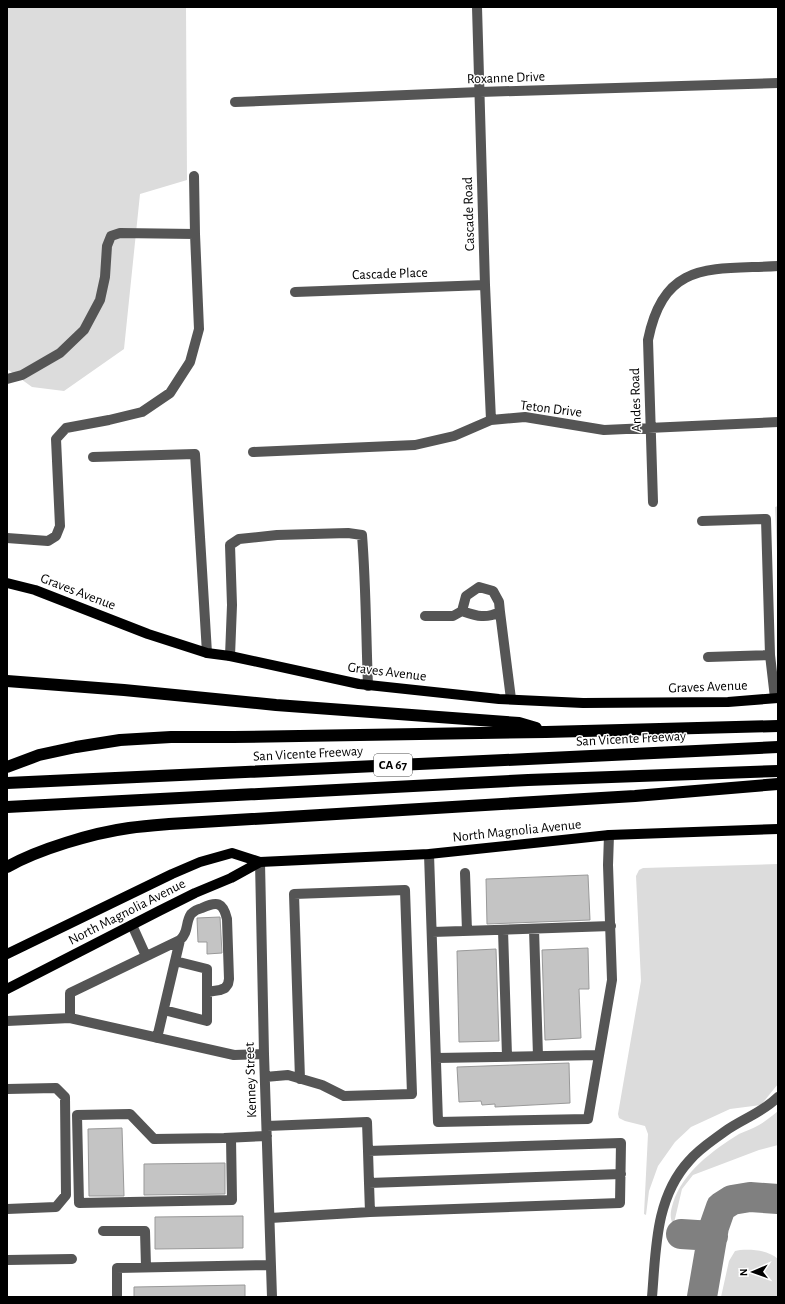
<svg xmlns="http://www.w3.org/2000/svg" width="785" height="1304" viewBox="0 0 785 1304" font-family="'Alegreya Sans',sans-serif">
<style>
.green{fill:#dcdcdc}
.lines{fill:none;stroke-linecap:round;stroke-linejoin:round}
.taxiway{stroke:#808080;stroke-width:30}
.building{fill:#c4c4c4;stroke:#999}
.minor{stroke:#555;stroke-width:10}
.major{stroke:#000;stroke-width:10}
.highway{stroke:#000;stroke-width:12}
.labels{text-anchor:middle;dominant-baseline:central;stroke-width:3;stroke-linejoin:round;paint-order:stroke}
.shield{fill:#fff;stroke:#4c4c4c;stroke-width:1}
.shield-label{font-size:13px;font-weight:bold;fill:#000}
.street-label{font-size:14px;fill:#000;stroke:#fff}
</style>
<rect width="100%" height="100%" fill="#fff"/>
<path class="green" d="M7 7H186L187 180 140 194 124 349 64 391 32 387 7 369Z
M778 506V574L775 507Z
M778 864V1059L777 1067 778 1068V1084L761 1105 730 1109 691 1127 675 1142 658 1166 649 1191 646 1215 644 1214 648 1134 645 1126 625 1121 619 1118 618 1114 641 981 636 876 639 870 643 868Z
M778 1111V1145L759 1150 693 1175 682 1189 674 1223 673 1224C669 1217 671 1210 673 1203 683 1172 712 1151 739 1134 745 1131 752 1129 759 1125 766 1121 772 1116 778 1111Z
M740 1250C752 1249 768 1250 778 1259L777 1297H721L729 1261 735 1251Z"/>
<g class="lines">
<path class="taxiway" d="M681 1234 713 1236
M702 1297 714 1227 721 1207 732 1200 750 1197 778 1199"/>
</g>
<path class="building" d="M588 875 590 920 487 924 486 879Z
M220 917 222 953 207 954V942H198L197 918Z
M588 948 589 989H579L581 1038 545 1040 542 950Z
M496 949 499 1041 459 1042 457 951Z
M569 1063 570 1103 495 1107V1104L482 1105 481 1101 459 1102 457 1067Z
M122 1128 124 1196H89L88 1129Z
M225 1163V1194L144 1195V1164Z
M243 1216V1248L155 1249V1217Z
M245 1285V1297H134V1287Z"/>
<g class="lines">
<path class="minor" d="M477 7 485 285 491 420
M235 102 480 92 778 83
M194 176 195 234
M295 292 485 285
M7 379 22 375 60 353 84 330 100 300 105 277 107 246 111 236 120 233 195 234 199 329 190 362 170 393 142 412 109 420 66 428 56 439 60 526 56 536 48 541 7 538
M253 452 415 445 454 436 491 420 525 417 604 430 778 422
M93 457 195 454 207 653
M653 502 648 340C664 259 712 270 778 266
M702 521 766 519 770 655 775 698
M462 611C477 616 485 619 500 612
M425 616H453L462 611 466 596 479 587 493 591 499 602 500 612 511 699
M230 656 232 605 230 545 239 539 277 535 348 533 362 535C366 585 366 636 368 686
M708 657 770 655
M429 854 438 1122 588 1119 612 980 608 865 609 835
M260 862 264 1054 272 1297
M465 873 467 931
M132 925 146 956
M534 929 538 1056
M503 930 507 1056
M432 932 611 926
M180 940C189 932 185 923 191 914 194 911 198 909 202 908 217 901 223 902 227 919L229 979 228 984 225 988 220 990 207 992
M164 1010 207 1021V969L175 961
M70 1018V993L180 940 157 1038
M7 1021 70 1018 234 1055 264 1054
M436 1058 599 1055
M265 1077 288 1075 322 1085 344 1096 412 1094 405 890 294 894 300 1079
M7 1089 56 1088 65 1097 66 1195 56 1207 7 1209
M267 1126 367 1122 368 1151
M231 1138 232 1200 79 1203 77 1115 130 1114 154 1139 224 1138 267 1136
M369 1183 368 1151 621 1143 620 1203 370 1212
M270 1218 370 1212 369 1183 621 1174
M103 1231H145L146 1267
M7 1260 72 1259
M117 1297V1268L271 1265
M652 1297C656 1250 655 1198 689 1161 699 1149 712 1141 724 1132 742 1119 762 1113 778 1097"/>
<path class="major" d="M7 583 35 590 148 634 207 653 230 656 359 684 499 699 583 703 728 702 778 698
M7 954 172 874 200 862 232 853 260 862 429 854 609 835 778 829
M7 989 159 911 195 893 231 878 260 862"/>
<path class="highway" d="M7 681 124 690 276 705 519 723 536 728
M7 767 39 755 76 747 120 740 171 737H233L546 732 778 726
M7 783 528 759 778 747
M7 807 528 780 778 771
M7 867C39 849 93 833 129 828 142 826 156 825 169 824L635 796 778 784"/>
</g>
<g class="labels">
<rect class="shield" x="374" y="754" width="38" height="22" rx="3"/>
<g class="shield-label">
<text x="393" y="765">CA 67</text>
</g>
<g class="street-label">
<text transform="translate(506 78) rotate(-2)">Roxanne Drive</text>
<text transform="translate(469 214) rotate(-92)">Cascade Road</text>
<text transform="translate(390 274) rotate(-2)">Cascade Place</text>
<text transform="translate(636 400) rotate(-92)">Andes Road</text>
<text transform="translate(551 409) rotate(7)">Teton Drive</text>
<text transform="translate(78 592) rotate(21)">Graves Avenue</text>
<text transform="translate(387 672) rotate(7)">Graves Avenue</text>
<text transform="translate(708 687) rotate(-2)">Graves Avenue</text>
<text transform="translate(631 739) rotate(-3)">San Vicente Freeway</text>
<text transform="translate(308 754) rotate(-3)">San Vicente Freeway</text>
<text transform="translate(517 831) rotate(-6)">North Magnolia Avenue</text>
<text transform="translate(127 912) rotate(-27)">North Magnolia Avenue</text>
<text transform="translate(251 1080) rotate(-92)">Kenney Street</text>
</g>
</g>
<rect width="785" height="1304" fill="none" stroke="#000000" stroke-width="16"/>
<g transform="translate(753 1272) rotate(268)" stroke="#ffffff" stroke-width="3" paint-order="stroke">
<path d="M0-3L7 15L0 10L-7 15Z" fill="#000000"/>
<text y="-6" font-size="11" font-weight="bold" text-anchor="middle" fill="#000000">N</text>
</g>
</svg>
